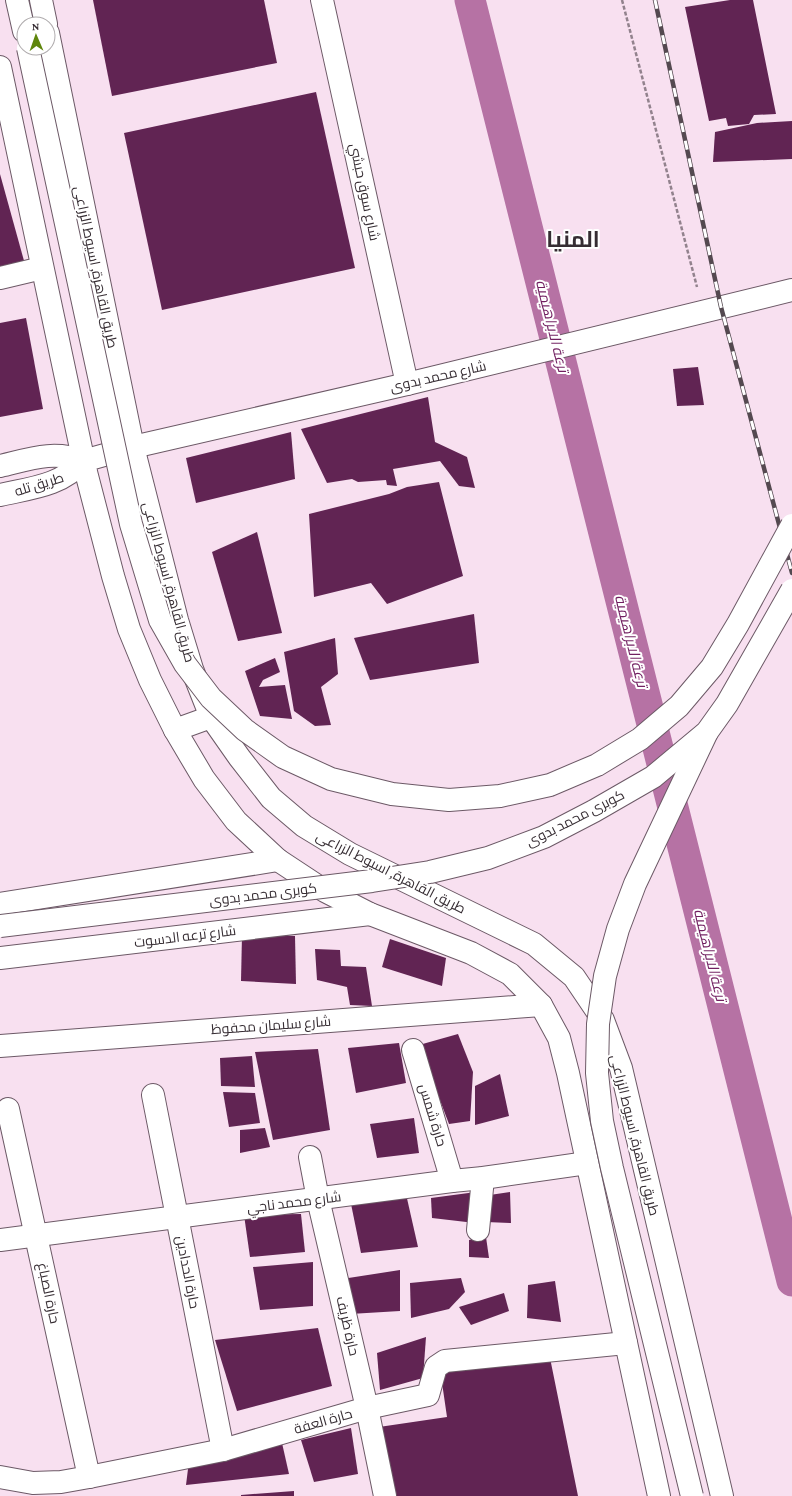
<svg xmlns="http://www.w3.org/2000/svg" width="792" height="1496" viewBox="0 0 792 1496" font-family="'Crimson Pro',Cairo,serif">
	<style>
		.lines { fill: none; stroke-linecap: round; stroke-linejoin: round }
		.canal { stroke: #b672a4; stroke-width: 31 }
		.building { fill: #612453 }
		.street-casing { stroke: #6c5966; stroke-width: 24 }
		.secondary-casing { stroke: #6c5966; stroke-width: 24 }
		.highway-casing { stroke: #6c5966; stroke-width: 24 }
		.path { stroke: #92828d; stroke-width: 2.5; stroke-dasharray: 4 2; stroke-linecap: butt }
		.street { stroke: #fff; stroke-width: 22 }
		.secondary { stroke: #fff; stroke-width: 22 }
		.highway { stroke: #fff; stroke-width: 22 }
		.rail-casing { stroke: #544950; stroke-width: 4.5 }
		.rail { stroke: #fff; stroke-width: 3; stroke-dasharray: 9; stroke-linecap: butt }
		.secondary-bridge-casing { stroke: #6c5966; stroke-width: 24; stroke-linecap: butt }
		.highway-bridge-casing { stroke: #6c5966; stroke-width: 24; stroke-linecap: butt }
		.secondary-bridge { stroke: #fff; stroke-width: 22 }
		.highway-bridge { stroke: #fff; stroke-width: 22 }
		.labels { text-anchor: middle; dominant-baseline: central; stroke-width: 4; stroke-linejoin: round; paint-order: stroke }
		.street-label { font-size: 14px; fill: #362d33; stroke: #fff }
		.water-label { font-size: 15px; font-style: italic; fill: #711f60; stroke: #fff }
		.town-label { font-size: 22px; font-weight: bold; fill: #362d33; stroke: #fff }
	</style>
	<rect width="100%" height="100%" fill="#f8e0f0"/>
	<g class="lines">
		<path class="canal" d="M470 0 792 1281"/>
	</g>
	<g class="building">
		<path d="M93 0H264L277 63 112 96Z"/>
		<path d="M730 0H753L776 114 754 115 749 124 728 126 726 118 709 121 685 7Z"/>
		<path d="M316 92 355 268 162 310 124 133Z"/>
		<path d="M792 121V159L713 162 715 132 757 123Z"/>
		<path d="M0 174 26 268 0 274Z"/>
		<path d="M26 318 43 409 0 417V323Z"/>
		<path d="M698 367 704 405 677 406 673 369Z"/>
		<path d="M428 397 435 442 467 457 475 488 459 486 440 461 393 469 397 486 387 485 386 480 358 482 352 479 327 483 301 429Z"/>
		<path d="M291 432 295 479 196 503 186 458Z"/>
		<path d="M439 482 463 576 387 604 371 583 314 597 309 514 389 494 407 487Z"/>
		<path d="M257 532 282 633 238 641 212 552Z"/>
		<path d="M474 614 479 663 370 680 354 638Z"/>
		<path d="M335 638 338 674 321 687 331 725 315 726 294 711 284 652Z"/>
		<path d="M275 658 280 672 263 680 259 687 285 685 292 719 260 716 245 671Z"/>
		<path d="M242 935 295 936 296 984 241 981Z"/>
		<path d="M390 939 446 958 442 986 382 967Z"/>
		<path d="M315 949 340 950 341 966 366 967 372 1006 350 1005 347 987 317 980Z"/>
		<path d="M458 1034 473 1072 470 1121 449 1124 419 1045Z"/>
		<path d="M399 1043 406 1083 356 1093 348 1048Z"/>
		<path d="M318 1049 330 1130 273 1140 255 1052Z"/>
		<path d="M252 1056 255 1087 221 1086 220 1058Z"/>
		<path d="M500 1074 509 1116 475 1125V1086Z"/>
		<path d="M223 1092 255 1093 260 1123 229 1127Z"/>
		<path d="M414 1118 419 1153 377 1158 370 1124Z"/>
		<path d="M265 1128 270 1147 240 1153V1130Z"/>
		<path d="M476 1192 475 1223 432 1218 431 1198Z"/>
		<path d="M510 1192 511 1223 486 1222 483 1196Z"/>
		<path d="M406 1194 418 1247 361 1253 350 1199Z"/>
		<path d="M301 1214 305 1252 250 1257 244 1215Z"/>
		<path d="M486 1237 489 1258 469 1257V1240Z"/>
		<path d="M313 1262V1306L260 1310 253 1267Z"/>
		<path d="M400 1270V1311L350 1314 342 1279Z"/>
		<path d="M461 1278 465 1292 449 1309 411 1318 410 1283Z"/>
		<path d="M555 1281 561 1322 527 1318 528 1285Z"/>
		<path d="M504 1293 509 1311 471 1325 459 1307Z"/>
		<path d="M318 1328 332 1386 237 1411 215 1340Z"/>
		<path d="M426 1337 423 1378 380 1390 377 1353Z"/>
		<path d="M549 1353 578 1496H396L379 1427 447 1417 440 1369Z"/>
		<path d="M351 1428 358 1474 314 1482 301 1440Z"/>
		<path d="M282 1443 289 1474 186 1485 189 1461Z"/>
		<path d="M294 1491V1496H241V1495Z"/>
	</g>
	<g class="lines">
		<g class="street-casing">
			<g id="street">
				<path d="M322 0 407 384"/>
				<path d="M0 278 42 268"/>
				<path d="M0 904 278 860"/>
				<path d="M0 958 370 914"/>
				<path d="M0 1046 541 1005"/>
				<path d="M413 1050 452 1181"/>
				<path d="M153 1095 223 1450"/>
				<path d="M8 1109 89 1477"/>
				<path d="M310 1157 318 1199 367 1408 385 1496"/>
				<path d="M478 1230 483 1178"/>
				<path d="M0 1240 452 1181 483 1178 587 1163"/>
				<path d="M0 1477 33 1483 61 1482 89 1477 223 1450 367 1408 428 1395 436 1367 445 1361 626 1343"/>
			</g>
		</g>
		<g class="secondary-casing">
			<g id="secondary">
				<path d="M17 0 24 31"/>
				<path d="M83 461 133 447 407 384 792 290"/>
				<path d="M0 466C30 459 53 450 83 461"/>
				<path d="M0 495C31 488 61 486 83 461"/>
			</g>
		</g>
		<g class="highway-casing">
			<g id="highway">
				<path d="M41 0 46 24"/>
				<path d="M48 33 133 447 177 620 192 669 211 717 239 757 271 798 304 826 350 854 534 944 574 977 603 1020 621 1068 722 1496"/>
				<path d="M0 67 86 472 113 576 129 629 150 680 175 730 204 779 236 821 278 860 325 891 370 914 471 953 510 974 541 1005 559 1038 568 1073 659 1496"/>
				<path d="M175 730 211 717"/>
			</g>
		</g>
		<path class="path" d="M622 0 697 287"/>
		<use href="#street" class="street"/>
		<use href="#secondary" class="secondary"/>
		<use href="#highway" class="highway"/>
		<g class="rail-casing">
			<path id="rail" d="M655 0 721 307 792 573"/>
		</g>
		<use href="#rail" class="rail"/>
		<g class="secondary-bridge-casing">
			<g id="secondary-bridge">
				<path d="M28 48 131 524 160 620 185 664 211 698 245 730 283 757 331 779 392 794 449 800 500 796 550 785 597 765 640 739 679 706 712 667 738 624 792 525"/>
				<path d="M0 926 372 881 430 872 488 858 544 837 594 811 653 777 707 732 727 704 792 590"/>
			</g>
		</g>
		<g class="highway-bridge-casing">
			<path id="highway-bridge" d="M692 1496 612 1168 602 1121 597 1073 598 1024 605 976 618 929 635 884 707 732"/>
		</g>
		<use href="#secondary-bridge" class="secondary-bridge"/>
		<use href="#highway-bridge" class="highway-bridge"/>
	</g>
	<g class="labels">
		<g class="street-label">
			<text transform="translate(365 192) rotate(78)">شارع سوق حبشي</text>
			<text transform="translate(96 267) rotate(78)">طريق القاهرة, اسيوط الزراعى</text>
			<text transform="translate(438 376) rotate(-13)">شارع محمد بدوى</text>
			<text transform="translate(39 484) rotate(-17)">طريق تله</text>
			<text transform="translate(169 582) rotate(75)">طريق القاهرة, اسيوط الزراعى</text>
			<text transform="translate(575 818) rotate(-27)">كوبرى محمد بدوى</text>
			<text transform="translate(391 872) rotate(27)">طريق القاهرة, اسيوط الزراعى</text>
			<text transform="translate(263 894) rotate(-7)">كوبرى محمد بدوى</text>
			<text transform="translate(185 936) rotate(-7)">شارع ترعه الدسوت</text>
			<text transform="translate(271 1025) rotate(-4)">شارع سليمان محفوظ</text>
			<text transform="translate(433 1115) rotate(73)">حارة شمس</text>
			<text transform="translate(635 1135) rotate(76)">طريق القاهرة, اسيوط الزراعى</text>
			<text transform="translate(294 1202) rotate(-7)">شارع محمد ناجي</text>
			<text transform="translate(188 1272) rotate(79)">حارة الحدادين</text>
			<text transform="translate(49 1293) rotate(78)">حارة الصباغ</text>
			<text transform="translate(348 1326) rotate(77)">حارة ظريف</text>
			<text transform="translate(323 1421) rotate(-16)">حارة العفة</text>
		</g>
		<g class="water-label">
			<text transform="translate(552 326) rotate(76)">ترعة الابراهيمية</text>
			<text transform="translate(631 641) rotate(76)">ترعة الابراهيمية</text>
			<text transform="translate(710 955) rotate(76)">ترعة الابراهيمية</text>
		</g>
		<g class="town-label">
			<text x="573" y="239">المنيا</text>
		</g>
	</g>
	<g transform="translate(36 36) rotate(358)"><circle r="19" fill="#ffffff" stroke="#afabad"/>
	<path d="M0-3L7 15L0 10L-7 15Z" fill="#5f860c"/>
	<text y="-6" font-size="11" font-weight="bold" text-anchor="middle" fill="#362d33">N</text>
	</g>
</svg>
